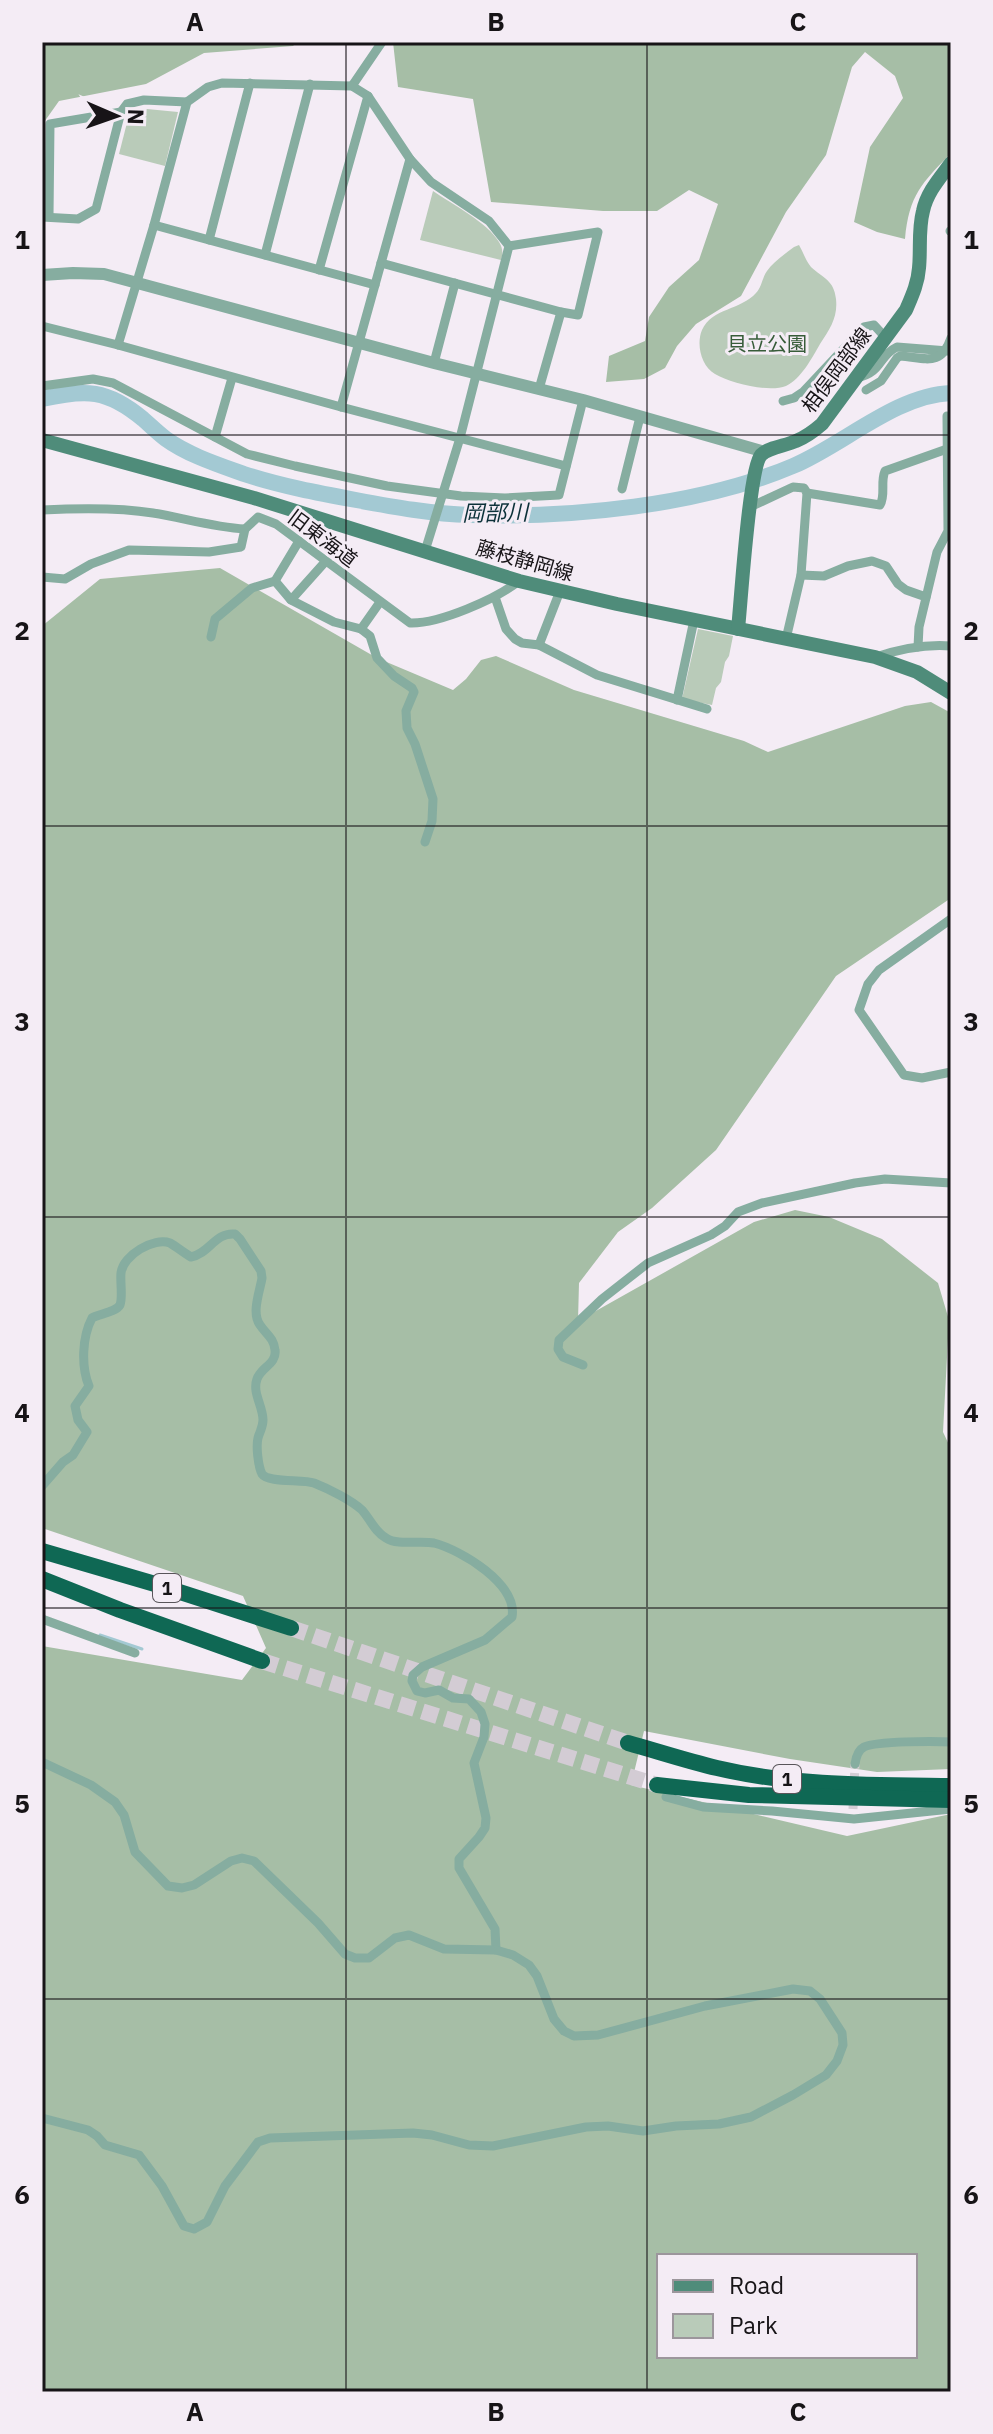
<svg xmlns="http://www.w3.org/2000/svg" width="993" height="2434" viewBox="0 0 993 2434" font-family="'IBM Plex Sans','Noto Sans JP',sans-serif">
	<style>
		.green { fill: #b9cbb9 }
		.forest { fill: #a6bea6; fill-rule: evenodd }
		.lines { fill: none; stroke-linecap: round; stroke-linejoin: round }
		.stream { stroke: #a3c9d3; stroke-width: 3 }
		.river { stroke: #a3c9d3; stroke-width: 16 }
		.minor-tunnel { stroke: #d3ccd4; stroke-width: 9; stroke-dasharray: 9 4.5; stroke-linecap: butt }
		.trunk-tunnel { stroke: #d3ccd4; stroke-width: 16; stroke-dasharray: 16 8; stroke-linecap: butt }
		.minor { stroke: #86ada0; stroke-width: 9 }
		.tertiary { stroke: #86ada0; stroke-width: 12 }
		.secondary { stroke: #4f8c7a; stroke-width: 14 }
		.trunk { stroke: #0f6854; stroke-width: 16 }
		.grid { fill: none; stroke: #171417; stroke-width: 2; stroke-opacity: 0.55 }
		.labels { text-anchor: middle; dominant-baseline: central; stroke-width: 6; stroke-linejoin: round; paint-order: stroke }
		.shield { fill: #f4ecf5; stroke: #59555a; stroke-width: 2 }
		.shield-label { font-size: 18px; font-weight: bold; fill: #171417 }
		.park-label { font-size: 20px; fill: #375c39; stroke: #f4ecf5 }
		.street-label { font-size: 20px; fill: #171417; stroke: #f4ecf5 }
		.water-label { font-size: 22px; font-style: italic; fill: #0c3139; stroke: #f4ecf5 }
		.neatline { fill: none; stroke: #171417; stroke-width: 3 }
		.grid-label { font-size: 26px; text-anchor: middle; font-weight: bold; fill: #171417 }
	</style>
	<rect width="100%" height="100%" fill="#f4ecf5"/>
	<g class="green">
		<path d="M147 109 178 112 165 166 119 154 130 111Z"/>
		<path d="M433 191C452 204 488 223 499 242 503 248 503 254 501 260L420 240Z"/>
		<path d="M799 245C803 252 806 261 811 267 823 278 834 280 836 299 838 317 830 329 820 344 812 358 801 379 786 386 769 393 730 383 715 374 701 366 696 344 702 330 712 308 741 310 756 293 762 287 762 278 767 271 773 262 785 254 794 247Z"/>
		<path d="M698 629 733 636 729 656 725 662 721 682 716 688 712 705 682 699Z"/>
	</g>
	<g class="forest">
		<path d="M42 42H297L293 46 204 53 146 84 59 101 42 125Z"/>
		<path d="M393 42H951V153C922 183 909 195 905 239L877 232 854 222 870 147 903 98 895 76 865 52 852 67 826 155 786 212 741 296 696 324 677 346 665 368 644 379 606 382 609 356 645 341 649 317 669 287 699 260 718 204 689 190 657 211H603L491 202 473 99 398 87Z"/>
		<path d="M220 568 377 658 453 690 466 679 481 660 496 656 574 690 744 741 768 752 905 706 931 702 951 713V898L836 976 716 1150 652 1208 618 1232 579 1283 578 1321 754 1222 795 1210 829 1217 882 1239 938 1283 949 1320 943 1432 951 1449V1769L877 1772 790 1759 644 1731 631 1785 847 1836 951 1814V2392H42V1646L242 1680 266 1648 243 1596 42 1528V626L100 579ZM659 2256H915V2356H659Z"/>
	</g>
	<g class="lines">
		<path class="stream" d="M100 1635 142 1649"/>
		<path class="river" d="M42 399C86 389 107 389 143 419 151 426 158 433 166 439 188 455 219 465 244 474 281 486 318 493 356 500 394 507 432 514 470 515 571 518 699 506 793 466 843 445 896 395 951 393"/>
		<path class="minor-tunnel" d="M853 1809 855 1764"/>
		<g class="trunk-tunnel">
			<path d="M291 1628 628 1743"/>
			<path d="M262 1661 657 1785"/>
		</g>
		<g class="minor">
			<path d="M352 86 382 42"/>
			<path d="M49 216 50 124 121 112"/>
			<path d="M42 217 78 219 96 209 121 112 127 104 144 100 187 102"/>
			<path d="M154 225 375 285"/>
			<path d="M950 231H951"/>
			<path d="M209 240 250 83"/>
			<path d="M265 255 310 84"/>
			<path d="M381 263 561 312 578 315 598 232 509 246"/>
			<path d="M319 270 368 96"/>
			<path d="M42 326 118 345 341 407 566 466"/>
			<path d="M118 345 154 225 187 102 208 87 222 83 352 86 368 96 410 159 431 182 489 221 509 246 460 438 425 551"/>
			<path d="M434 363 455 283"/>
			<path d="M857 378C883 372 878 356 897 347L948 351"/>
			<path d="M42 386 93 379 113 383 247 454 295 466 387 486 461 496 505 498 559 495 583 400"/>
			<path d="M539 389 561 312"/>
			<path d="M866 390 881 381 897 358 900 356C926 358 941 367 951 338"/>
			<path d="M783 401 794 398 803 392 864 327 874 325 885 337"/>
			<path d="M341 407 410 159"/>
			<path d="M215 437 232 378"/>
			<path d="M622 489 640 417"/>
			<path d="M807 493 880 505C886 495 880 482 885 471L947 449"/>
			<path d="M750 507 793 487 804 488 807 493 801 575 786 639"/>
			<path d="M42 510C79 508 117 507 153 513 184 518 213 527 245 529L258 517 276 524 410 623C439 624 496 599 519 581"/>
			<path d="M801 575 824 576 848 566 872 561 886 566 898 584 906 590 926 597"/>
			<path d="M42 577 65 579 91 564 129 550 209 552 241 547 245 529"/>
			<path d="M275 581 299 541"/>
			<path d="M495 597 506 629 515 639 522 643 539 645 597 675 707 709"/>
			<path d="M291 600 325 562"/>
			<path d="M361 629 380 602"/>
			<path d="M211 637 215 619 252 588 275 581 291 600 334 622 361 629 370 636 377 658 394 676 412 688 414 692 406 711 407 728 415 744 433 799 432 821 425 842"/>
			<path d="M539 645 560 591"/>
			<path d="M918 647 919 627 937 552 948 531 947 416"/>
			<path d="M876 657C900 649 926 644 951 646"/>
			<path d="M677 700 694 620"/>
			<path d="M951 919 879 970 868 984 859 1010 904 1075 922 1078 951 1072"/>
			<path d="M583 1365 563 1357 558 1349 559 1340 602 1299 648 1263 711 1235 725 1226 738 1212 762 1203 855 1183 885 1179 951 1183"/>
			<path d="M42 1486 63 1462 73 1455 87 1432 78 1420 75 1406 89 1386C81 1367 82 1337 92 1318 99 1314 116 1312 120 1305 123 1297 120 1282 121 1273 123 1255 154 1237 170 1243 177 1247 184 1253 191 1257 209 1254 215 1232 235 1234L240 1239 261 1271 262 1278C260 1291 251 1313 260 1325 266 1334 274 1338 275 1350 277 1364 261 1367 257 1379 252 1393 263 1406 263 1420 263 1427 260 1431 258 1438 256 1446 258 1466 262 1474 268 1483 302 1479 314 1483 329 1489 351 1500 362 1510 370 1519 375 1532 386 1538 398 1546 419 1540 434 1543 461 1550 518 1584 512 1617L485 1640 422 1667 413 1675 412 1681 417 1691 425 1693 439 1690 453 1698 469 1699 481 1712 485 1724 484 1737 474 1763 486 1818 485 1828 479 1837 459 1859V1868L495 1929 496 1950"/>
			<path d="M42 1619 135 1653"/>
			<path d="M42 1762 91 1785 115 1802 124 1815 135 1852 168 1886 182 1888 194 1885 231 1861 242 1858 254 1861 318 1923 345 1954 355 1958H369L395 1938 409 1935 444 1949 496 1950 513 1955 529 1965 537 1976 554 2019 564 2031 574 2036 598 2035 705 2006 793 1989 810 1991 820 1999 842 2033 843 2045 837 2061 826 2075 793 2095 751 2117 719 2124 676 2126 643 2131 608 2126 586 2127 493 2146 469 2145 432 2135 413 2133 270 2138 258 2142 225 2186 207 2222 194 2229 184 2226 162 2186 139 2155 105 2145 97 2136 88 2130 42 2118"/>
			<path d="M855 1764C856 1757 858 1750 864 1747 877 1741 935 1741 951 1742"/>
			<path d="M666 1797 703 1807 772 1811 854 1819 951 1809"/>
		</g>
		<path class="tertiary" d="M42 275 73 273 104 274 434 363 583 400 765 452"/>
		<g class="secondary">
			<path d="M42 440 254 498 519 581 617 604 875 657 917 672 951 693"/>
			<path d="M738 629C741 602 749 469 761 455 769 447 785 446 796 441 806 437 814 431 822 424L906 310C912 296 918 283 919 268 921 249 918 230 923 211 927 192 940 178 951 163"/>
		</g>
		<g class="trunk">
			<path d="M42 1551 155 1584 291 1628"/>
			<path d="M42 1579 120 1610 262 1661"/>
			<path d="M628 1743C657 1751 687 1761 717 1768 793 1786 873 1785 951 1786"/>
			<path d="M657 1785 749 1795 951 1800"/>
		</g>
	</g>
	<path class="grid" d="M346 42V2392M647 42V2392M42 435H951M42 826H951M42 1217H951M42 1608H951M42 1999H951"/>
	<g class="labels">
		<g class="shield">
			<rect x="153" y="1574" width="28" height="28" rx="6"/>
			<rect x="773" y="1765" width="28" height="28" rx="6"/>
		</g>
		<g class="shield-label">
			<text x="167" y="1588">1</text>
			<text x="787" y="1779">1</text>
		</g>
		<g class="park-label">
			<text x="767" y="343">貝立公園</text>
		</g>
		<g class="street-label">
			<text transform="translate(836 370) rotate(-53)">相俣岡部線</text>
			<text transform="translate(323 538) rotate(37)">旧東海道</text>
			<text transform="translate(525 560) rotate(16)">藤枝静岡線</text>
		</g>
		<g class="water-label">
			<text transform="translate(495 512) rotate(-1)">岡部川</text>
		</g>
	</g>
	<rect width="993" height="2434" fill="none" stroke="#f4ecf5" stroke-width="88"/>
	<rect x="657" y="2254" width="260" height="104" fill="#f4ecf5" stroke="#9c969c" stroke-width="2"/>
	<rect x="673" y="2280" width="40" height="12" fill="#4f8c7a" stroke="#9c969c" stroke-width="2"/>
	<text x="729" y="2294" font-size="24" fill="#171417">Road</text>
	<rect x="673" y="2314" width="40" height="24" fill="#b9cbb9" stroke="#9c969c" stroke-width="2"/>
	<text x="729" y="2334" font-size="24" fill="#171417">Park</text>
	<g transform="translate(116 116) rotate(92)" stroke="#f4ecf5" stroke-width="6" paint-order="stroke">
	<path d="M0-6L14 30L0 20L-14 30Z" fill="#171417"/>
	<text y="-12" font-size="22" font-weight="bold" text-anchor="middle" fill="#171417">N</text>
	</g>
	<rect x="44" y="44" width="905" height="2346" class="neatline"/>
	<g class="grid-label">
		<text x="195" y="31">A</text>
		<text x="496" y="31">B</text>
		<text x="798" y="31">C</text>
		<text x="22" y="249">1</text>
		<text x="971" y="249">1</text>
		<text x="22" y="640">2</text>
		<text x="971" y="640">2</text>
		<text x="22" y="1031">3</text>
		<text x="971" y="1031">3</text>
		<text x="22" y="1422">4</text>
		<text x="971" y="1422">4</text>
		<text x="22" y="1813">5</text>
		<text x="971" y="1813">5</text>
		<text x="22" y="2204">6</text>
		<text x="971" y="2204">6</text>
		<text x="195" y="2421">A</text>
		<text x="496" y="2421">B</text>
		<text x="798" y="2421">C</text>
	</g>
</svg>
